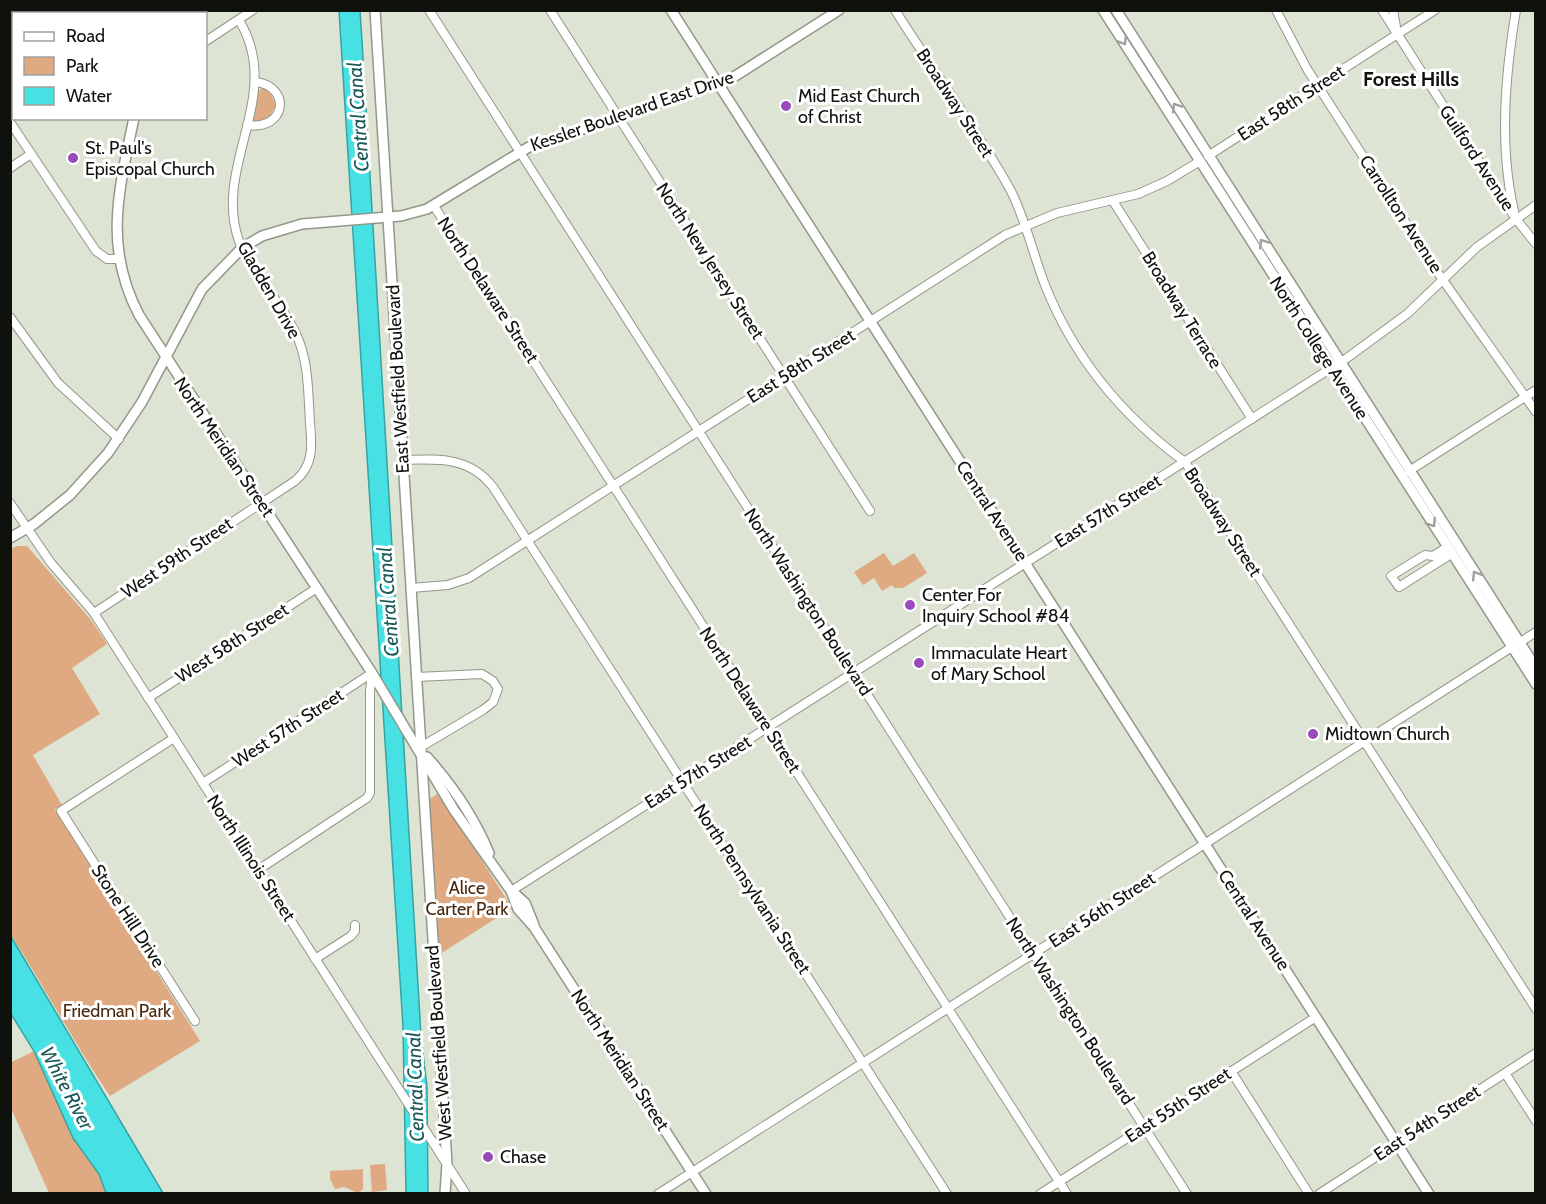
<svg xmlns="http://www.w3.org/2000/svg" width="1546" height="1204" viewBox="0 0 1546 1204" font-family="Cabin,sans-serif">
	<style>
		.green { fill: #dfaa82 }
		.water { fill: #48e1e3; stroke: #37a3a2; stroke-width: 1.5 }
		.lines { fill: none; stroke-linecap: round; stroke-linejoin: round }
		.minor-casing { stroke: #919889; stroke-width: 10 }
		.major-casing { stroke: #919889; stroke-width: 12 }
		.minor { stroke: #fff; stroke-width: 8 }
		.major { stroke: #fff; stroke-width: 9 }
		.oneway { stroke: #9fa09e }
		.poi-dot { fill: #9a4bbb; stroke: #fff; stroke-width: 2 }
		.labels { text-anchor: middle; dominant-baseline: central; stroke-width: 6; stroke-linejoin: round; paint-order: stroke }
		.poi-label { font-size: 18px; fill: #0f110c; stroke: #fff; text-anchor: start }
		.street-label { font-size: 18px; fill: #0f110c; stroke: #fff }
		.park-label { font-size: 18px; fill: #48280c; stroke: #fff }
		.neighbourhood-label { font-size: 20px; font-weight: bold; fill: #0f110c; stroke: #fff }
		.water-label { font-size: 20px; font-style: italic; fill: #1a5859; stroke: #fff }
	</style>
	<rect width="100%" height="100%" fill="#dde4d4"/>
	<g class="green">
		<path d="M262 88 270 92 276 105 269 118 255 122 252 119 257 92Z"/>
		<path d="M17 546H27L91 620 107 644 72 668 100 714 33 755 62 805 55 809 200 1041 110 1096C74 1043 45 988 11 935L10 549Z"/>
		<path d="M884 553 893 566 914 553 927 573 903 588H894L892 585 882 591 874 578 863 585 854 572Z"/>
		<path d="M439 793 512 908 437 956 428 800Z"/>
		<path d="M34 1051 73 1138 99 1174 106 1193H49L11 1108 10 1063Z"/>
		<path d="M385 1164 387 1190 372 1192 370 1165Z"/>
		<path d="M363 1169V1189L358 1193 344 1187 335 1189 330 1179V1171Z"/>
	</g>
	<g class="water">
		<path d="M339 11H360L362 41 421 1036 427 1087 428 1193H406L403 1027Z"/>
		<path d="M10 935 163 1193H106L99 1174 73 1138 34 1051 11 1014Z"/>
	</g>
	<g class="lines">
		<g class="minor-casing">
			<g id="minor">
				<path d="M429 10 1187 1194"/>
				<path d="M550 10 870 511"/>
				<path d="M895 10C932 69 978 131 1011 191 1026 221 1033 254 1045 285 1074 358 1122 416 1185 462L1536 1009"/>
				<path d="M1276 10 1307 69 1438 273 1536 412"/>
				<path d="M1382 10 1516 219 1536 244"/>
				<path d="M1393 10 1396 27"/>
				<path d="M206 41 253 10"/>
				<path d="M10 122 96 251 107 259H119"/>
				<path d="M247 125C286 131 292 87 256 82"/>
				<path d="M1208 156 1435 10"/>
				<path d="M10 168 31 154"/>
				<path d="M1113 201 1252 419"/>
				<path d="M434 206 1067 1194"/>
				<path d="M1514 211C1499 146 1505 76 1516 10"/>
				<path d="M10 317 58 383 119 439"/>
				<path d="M402 460C438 459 469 456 493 487L947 1194"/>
				<path d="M1409 471 1536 390"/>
				<path d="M10 503 51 563 94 613 466 1194"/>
				<path d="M1447 547 1433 556 1425 555 1391 576 1399 587 1451 554"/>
				<path d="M411 588 448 585 469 578 1005 235 1057 213 1138 194 1167 181 1200 161"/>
				<path d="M94 613 295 481C314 465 312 446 310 423 308 393 309 361 296 334 281 301 252 274 239 241 212 165 285 96 239 20"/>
				<path d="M1519 643 1536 632"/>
				<path d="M416 677 482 674 493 681 498 689 493 702 483 710 419 748"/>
				<path d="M148 698 317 588"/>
				<path d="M174 738 61 811 195 1021"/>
				<path d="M203 783 372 673"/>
				<path d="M258 870 367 798 370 793V692L372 673"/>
				<path d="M511 891 1347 358 1407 314 1477 247 1536 205"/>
				<path d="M315 959 351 936 355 931V925"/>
				<path d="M1231 1071 1309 1194"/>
				<path d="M1505 1073 1536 1121"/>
				<path d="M658 1194 1512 647"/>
				<path d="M1040 1194 1316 1017"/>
				<path d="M1319 1194 1536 1053"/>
			</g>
		</g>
		<g class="major-casing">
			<g id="major">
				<path d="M134 10 135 14"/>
				<path d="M375 10 447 1164 445 1194"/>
				<path d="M671 10 1429 1194"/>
				<path d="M1103 10 1536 684"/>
				<path d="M1116 10 1536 668"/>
				<path d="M134 118C119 190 103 246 139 315L372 673 454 810 511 891 518 909 534 927 706 1194"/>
				<path d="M10 538 34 524 70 495 108 453 142 402 202 289 242 248 262 236 302 224 401 216 427 209 529 147 729 80 839 10"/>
				<path d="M427 757C451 784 475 819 489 853"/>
				<path d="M513 892 525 903 534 925"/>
			</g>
		</g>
		<use href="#minor" class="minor"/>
		<use href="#major" class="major"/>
	</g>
	<defs><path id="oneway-chevron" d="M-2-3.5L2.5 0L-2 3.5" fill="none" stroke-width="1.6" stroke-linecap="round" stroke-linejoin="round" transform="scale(1.5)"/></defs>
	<g class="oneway">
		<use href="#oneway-chevron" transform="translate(1123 41) rotate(58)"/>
		<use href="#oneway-chevron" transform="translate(1176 107) rotate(-123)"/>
		<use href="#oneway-chevron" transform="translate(1263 243) rotate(-123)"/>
		<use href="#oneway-chevron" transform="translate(1432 523) rotate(57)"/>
		<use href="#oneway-chevron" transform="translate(1476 575) rotate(-122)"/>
	</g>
	<g class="poi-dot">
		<circle cx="786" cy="106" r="6"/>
		<circle cx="73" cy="158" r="6"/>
		<circle cx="910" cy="605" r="6"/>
		<circle cx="919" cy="663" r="6"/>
		<circle cx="1313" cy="734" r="6"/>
		<circle cx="488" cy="1157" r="6"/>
	</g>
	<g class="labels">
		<g class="poi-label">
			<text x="798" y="96">Mid East Church<tspan x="798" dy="21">of Christ</tspan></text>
			<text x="85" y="148">St. Paul's<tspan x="85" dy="21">Episcopal Church</tspan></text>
			<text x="922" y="595">Center For<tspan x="922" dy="21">Inquiry School #84</tspan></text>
			<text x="931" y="653">Immaculate Heart<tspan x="931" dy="21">of Mary School</tspan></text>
			<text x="1325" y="734">Midtown Church</text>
			<text x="500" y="1157">Chase</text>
		</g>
		<g class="street-label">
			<text transform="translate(955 103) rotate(57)">Broadway Street</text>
			<text transform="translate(1291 103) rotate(-33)">East 58th Street</text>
			<text transform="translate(632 111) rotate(-19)">Kessler Boulevard East Drive</text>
			<text transform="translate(1477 158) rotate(57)">Guilford Avenue</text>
			<text transform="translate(1401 214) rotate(57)">Carrollton Avenue</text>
			<text transform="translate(710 261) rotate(57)">North New Jersey Street</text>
			<text transform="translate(269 290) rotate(60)">Gladden Drive</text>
			<text transform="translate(488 290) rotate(57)">North Delaware Street</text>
			<text transform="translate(1182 310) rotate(58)">Broadway Terrace</text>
			<text transform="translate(1319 348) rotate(57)">North College Avenue</text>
			<text transform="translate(801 366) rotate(-32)">East 58th Street</text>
			<text transform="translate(398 379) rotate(-93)">East Westfield Boulevard</text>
			<text transform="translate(224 447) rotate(56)">North Meridian Street</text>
			<text transform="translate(992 511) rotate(57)">Central Avenue</text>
			<text transform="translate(1108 511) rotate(-32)">East 57th Street</text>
			<text transform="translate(1223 522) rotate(57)">Broadway Street</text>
			<text transform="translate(177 558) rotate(-34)">West 59th Street</text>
			<text transform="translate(808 602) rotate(57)">North Washington Boulevard</text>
			<text transform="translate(232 643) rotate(-33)">West 58th Street</text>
			<text transform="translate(750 700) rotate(57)">North Delaware Street</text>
			<text transform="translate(288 728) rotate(-33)">West 57th Street</text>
			<text transform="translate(698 772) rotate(-32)">East 57th Street</text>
			<text transform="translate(251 858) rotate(57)">North Illinois Street</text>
			<text transform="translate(752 889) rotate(57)">North Pennsylvania Street</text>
			<text transform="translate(1102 910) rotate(-33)">East 56th Street</text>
			<text transform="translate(128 916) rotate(57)">Stone Hill Drive</text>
			<text transform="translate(1254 920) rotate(57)">Central Avenue</text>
			<text transform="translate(1070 1011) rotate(57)">North Washington Boulevard</text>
			<text transform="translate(439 1043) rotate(-94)">West Westfield Boulevard</text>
			<text transform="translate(620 1060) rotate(57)">North Meridian Street</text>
			<text transform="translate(1178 1105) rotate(-33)">East 55th Street</text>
			<text transform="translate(1427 1123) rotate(-33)">East 54th Street</text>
		</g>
		<g class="park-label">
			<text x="467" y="888">Alice<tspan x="467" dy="21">Carter Park</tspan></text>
			<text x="117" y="1011">Friedman Park</text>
		</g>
		<g class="neighbourhood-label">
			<text x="1411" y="79">Forest Hills</text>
		</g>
		<g class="water-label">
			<text transform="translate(358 117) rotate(-94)">Central Canal</text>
			<text transform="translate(388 602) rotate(-94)">Central Canal</text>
			<text transform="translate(415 1087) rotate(-92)">Central Canal</text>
			<text transform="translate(67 1088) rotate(62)">White River</text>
		</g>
	</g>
	<rect width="1546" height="1204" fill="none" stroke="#0f110c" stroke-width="24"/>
	<rect x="12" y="12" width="195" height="108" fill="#ffffff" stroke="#9fa09e" stroke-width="1.5"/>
	<rect x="24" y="32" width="30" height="9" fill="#ffffff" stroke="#9fa09e" stroke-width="1.5"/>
	<text x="66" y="42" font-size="18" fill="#0f110c">Road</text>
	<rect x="24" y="57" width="30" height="18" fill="#dfaa82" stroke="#9fa09e" stroke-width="1.5"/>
	<text x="66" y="72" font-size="18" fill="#0f110c">Park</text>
	<rect x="24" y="87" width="30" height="18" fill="#48e1e3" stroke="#9fa09e" stroke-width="1.5"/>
	<text x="66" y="102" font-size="18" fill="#0f110c">Water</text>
</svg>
